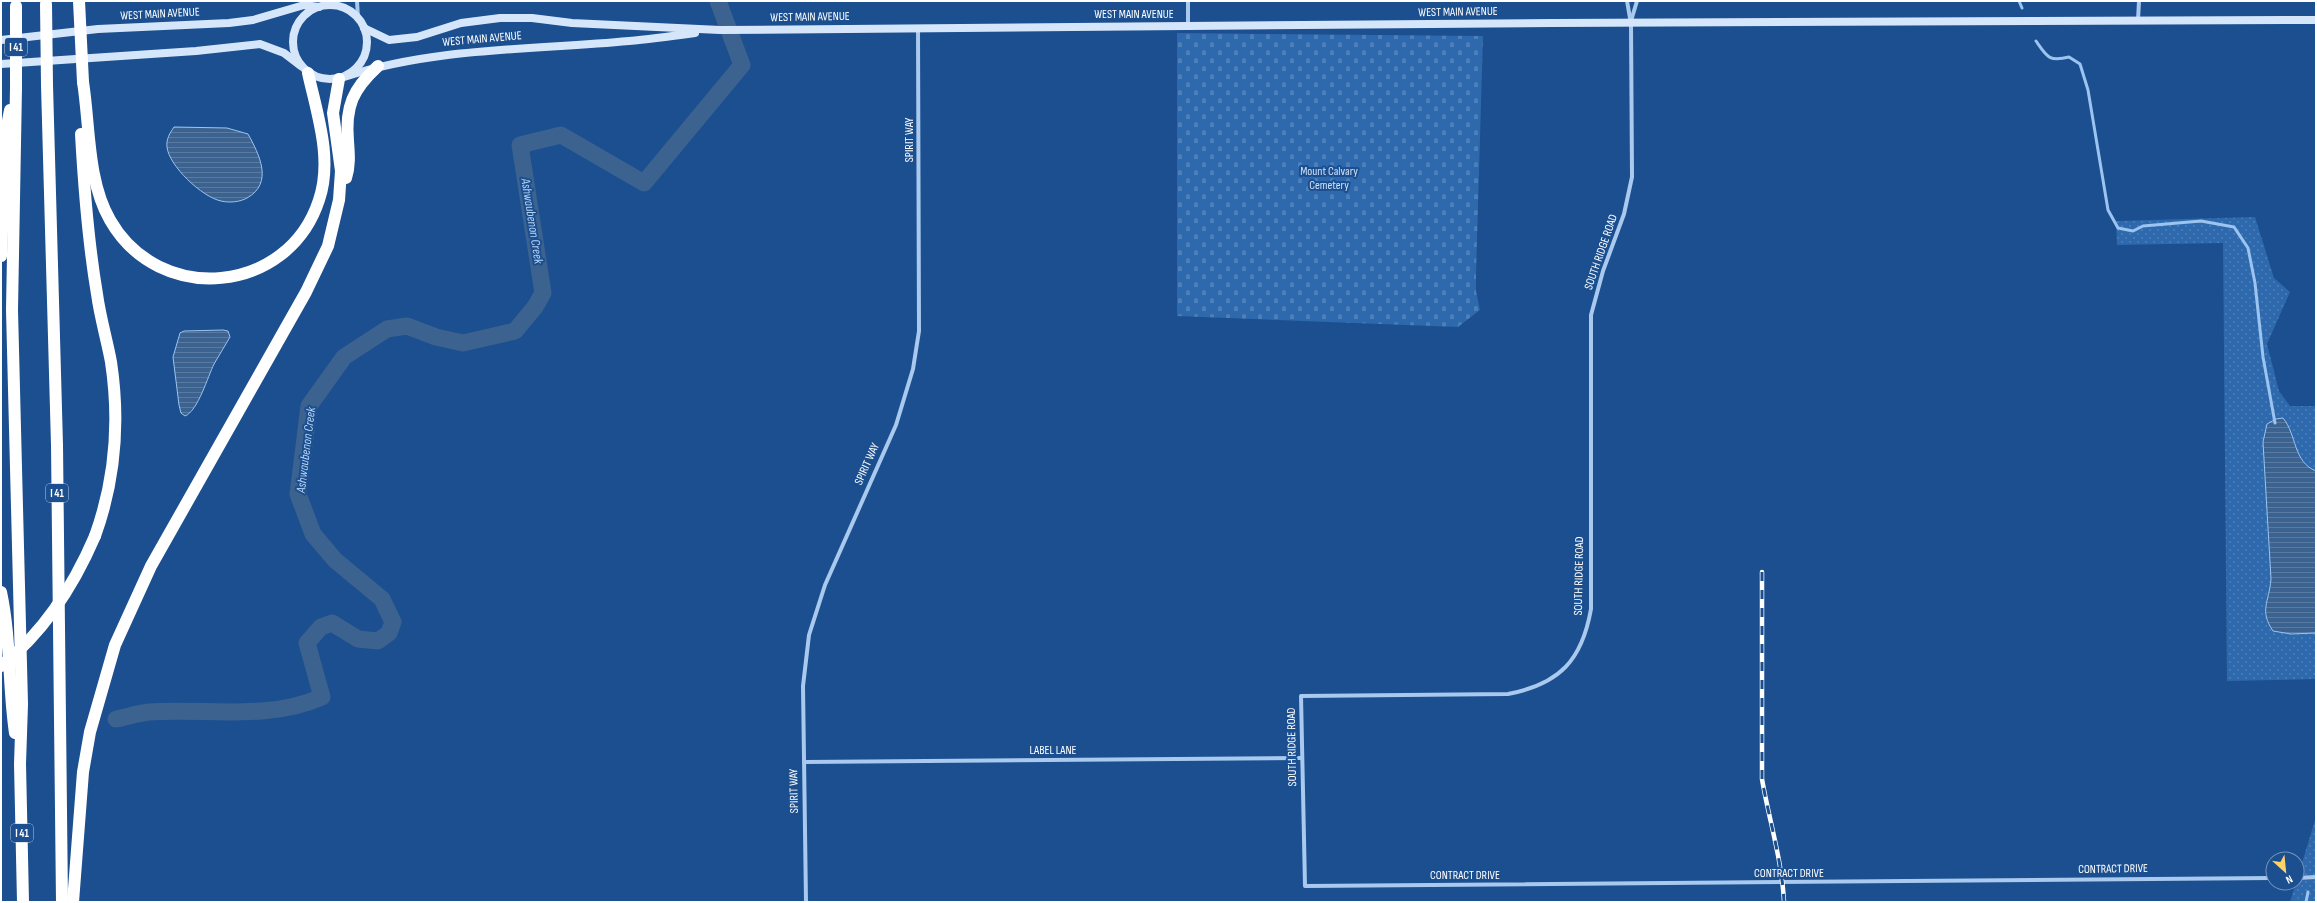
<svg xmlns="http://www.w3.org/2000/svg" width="2317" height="903" viewBox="0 0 2317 903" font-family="'Sofia Sans Condensed',sans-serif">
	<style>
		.cemetery { fill: url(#cemetery-stones) }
		.park { fill: url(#park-dots) }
		.water { fill: url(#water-rules); stroke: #9cc4f0 }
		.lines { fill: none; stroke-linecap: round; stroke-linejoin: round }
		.stream { stroke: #9cc4f0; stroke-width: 3 }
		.river { stroke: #3c6290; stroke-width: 17 }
		.street { stroke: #a9c9ee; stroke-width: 4 }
		.secondary { stroke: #d6e6fa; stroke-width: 8 }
		.highway { stroke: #fff; stroke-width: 12 }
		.rail-casing { stroke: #fff; stroke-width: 4.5 }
		.rail { stroke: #1b4f8f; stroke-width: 3; stroke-dasharray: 9; stroke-linecap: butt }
		.highway-bridge { stroke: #fff; stroke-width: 12 }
		.labels { text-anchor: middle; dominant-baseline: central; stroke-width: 4; stroke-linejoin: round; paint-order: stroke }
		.shield { fill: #1b4f8f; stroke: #bbcadd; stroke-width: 1 }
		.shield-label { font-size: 11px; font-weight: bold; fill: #fff }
		.street-label { font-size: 12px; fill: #fff; stroke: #1b4f8f }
		.park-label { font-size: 12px; fill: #cfe3fa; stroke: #1b4f8f }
		.water-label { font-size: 13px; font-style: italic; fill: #b5d3f5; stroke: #1b4f8f }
	</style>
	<defs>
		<pattern id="cemetery-stones" width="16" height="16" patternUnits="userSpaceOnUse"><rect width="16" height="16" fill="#2e69ad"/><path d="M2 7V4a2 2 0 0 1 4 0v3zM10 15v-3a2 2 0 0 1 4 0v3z" fill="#4d80b9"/></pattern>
		<pattern id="park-dots" width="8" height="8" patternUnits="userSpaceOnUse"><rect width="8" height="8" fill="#2e69ad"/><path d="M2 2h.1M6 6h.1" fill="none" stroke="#4d80b9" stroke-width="1.8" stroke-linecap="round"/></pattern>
		<pattern id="water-rules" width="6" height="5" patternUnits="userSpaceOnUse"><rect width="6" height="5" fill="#3c6290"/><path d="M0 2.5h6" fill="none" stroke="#597aa1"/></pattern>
	</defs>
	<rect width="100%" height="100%" fill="#1b4f8f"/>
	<path class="cemetery" d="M1177 33 1483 36 1476 274V291L1480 310 1458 327 1177 316Z"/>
	<g class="park">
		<path d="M2255 217 2274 278 2290 292 2267 344 2279 391 2290 406H2316V679L2227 681 2223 243 2117 245 2116 221Z"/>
		<path d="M2316 817V902H2290Z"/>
	</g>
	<g class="water">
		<path d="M174 127 227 128 248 134C259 154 274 183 247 198 240 202 229 203 221 201 202 197 169 166 167 147 166 139 170 133 174 127Z"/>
		<path d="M223 330 228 331 230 337C225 346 219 355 214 364 208 376 198 411 185 416L181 413 179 405 173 357 180 333 184 331Z"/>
		<path d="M2283 418C2297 435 2293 462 2316 471V633L2291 634 2273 631C2259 610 2269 603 2271 579L2263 442 2267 424 2276 419Z"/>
	</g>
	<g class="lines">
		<g class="stream">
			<path d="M2019 1 2022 8"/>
			<path d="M2036 41C2047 57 2049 62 2069 57L2080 64 2088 90 2108 210 2118 228 2133 231 2143 226 2201 221 2234 227 2248 248 2255 283 2263 357 2275 423"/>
			<path d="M2306 902 2308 892"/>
		</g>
		<path class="river" d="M116 719C127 717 138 713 149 712 206 708 268 721 322 697L307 643 321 627 332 623 358 639 378 641 389 633 393 622 382 599 335 560 313 534 298 494 309 406 344 357 387 329 407 326 436 337 463 343 515 331 535 307 543 293 520 145 561 135 644 183 742 65 718 1"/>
		<g class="street">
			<path d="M357 1 358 18"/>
			<path d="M1188 1V26"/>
			<path d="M1627 1 1631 24 1632 177 1624 214 1603 271 1591 315V609C1582 660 1560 684 1508 694L1301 696 1305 886 2273 878"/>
			<path d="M321 6 325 1"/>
			<path d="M2138 20 2139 1"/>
			<path d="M1631 21 1637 1"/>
			<path d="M804 762 1302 758"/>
			<path d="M2297 878 2316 877"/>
			<path d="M806 902 803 686 809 635 825 585 896 425 913 369 919 331 918 28"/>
		</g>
		<g class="secondary">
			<circle cx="330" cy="42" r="37"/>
			<path d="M364 28 389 40 417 37 461 23 500 18H532L572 23 720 30 1552 23 2316 20"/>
			<path d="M1 40 98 29 229 23 253 20 304 5 319 7"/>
			<path d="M1 64 196 51 260 44 284 53 301 66"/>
			<path d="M344 77C437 47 533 50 629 41 651 39 673 36 695 33"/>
		</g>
		<g class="highway">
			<path d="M83 82C90 126 87 180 110 220 159 306 288 295 319 200 333 159 317 114 308 73"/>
			<path d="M47 85 57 445 62 902"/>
			<path d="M16 88 12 310 22 704 20 764 23 902"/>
			<path d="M81 134C84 188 88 241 97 294 100 317 107 340 111 362 120 422 116 478 95 536"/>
			<path d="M346 178C350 166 349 154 348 141 345 106 353 89 378 66"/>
			<path d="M1 256 6 131 10 110"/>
			<path d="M1 592C11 639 8 686 15 733"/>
			<path d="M73 902 83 772 90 732 115 645 151 566 306 292 328 246 339 200 341 171 333 113 339 79"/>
		</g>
		<g class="rail-casing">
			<path id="rail" d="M1762 572V779C1769 820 1782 860 1784 902"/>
		</g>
		<use href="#rail" class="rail"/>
		<g class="highway-bridge">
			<path d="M79 1 83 82"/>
			<path d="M46 4 47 85"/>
			<path d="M16 88V6"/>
			<path d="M1 666C44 632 74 585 95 536"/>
		</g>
	</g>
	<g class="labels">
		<g class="shield">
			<rect x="5" y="38" width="22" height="18" rx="3"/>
			<rect x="46" y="484" width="22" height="18" rx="3"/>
			<rect x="11" y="824" width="22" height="18" rx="3"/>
		</g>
		<g class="shield-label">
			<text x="16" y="47">I 41</text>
			<text x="57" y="493">I 41</text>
			<text x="22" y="833">I 41</text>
		</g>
		<g class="street-label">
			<text transform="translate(1458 12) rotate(-1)">WEST MAIN AVENUE</text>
			<text transform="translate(160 14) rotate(-3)">WEST MAIN AVENUE</text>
			<text x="1134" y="14">WEST MAIN AVENUE</text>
			<text transform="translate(810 17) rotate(-1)">WEST MAIN AVENUE</text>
			<text transform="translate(482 39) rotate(-5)">WEST MAIN AVENUE</text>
			<text transform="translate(909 140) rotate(-90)">SPIRIT WAY</text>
			<text transform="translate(1601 252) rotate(-71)">SOUTH RIDGE ROAD</text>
			<text transform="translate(867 464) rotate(-66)">SPIRIT WAY</text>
			<text transform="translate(1579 576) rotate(-89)">SOUTH RIDGE ROAD</text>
			<text transform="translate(1292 747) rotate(-91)">SOUTH RIDGE ROAD</text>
			<text x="1053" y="750">LABEL LANE</text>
			<text transform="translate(794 791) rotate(-91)">SPIRIT WAY</text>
			<text transform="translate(2113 869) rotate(-1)">CONTRACT DRIVE</text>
			<text x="1789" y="873">CONTRACT DRIVE</text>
			<text x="1465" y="875">CONTRACT DRIVE</text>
		</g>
		<g class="park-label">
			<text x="1329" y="171">Mount Calvary<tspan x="1329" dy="14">Cemetery</tspan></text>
		</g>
		<g class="water-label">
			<text transform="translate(532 221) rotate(81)">Ashwaubenon Creek</text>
			<text transform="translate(306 450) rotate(-83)">Ashwaubenon Creek</text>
		</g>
	</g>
	<rect width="2317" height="903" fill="none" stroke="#ffffff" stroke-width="4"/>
	<g transform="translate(2285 871) rotate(153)"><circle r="19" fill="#1b4f8f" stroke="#7695bc"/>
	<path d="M0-3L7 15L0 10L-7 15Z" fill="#ffd166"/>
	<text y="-6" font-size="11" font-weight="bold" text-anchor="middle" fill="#ffffff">N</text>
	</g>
</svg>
